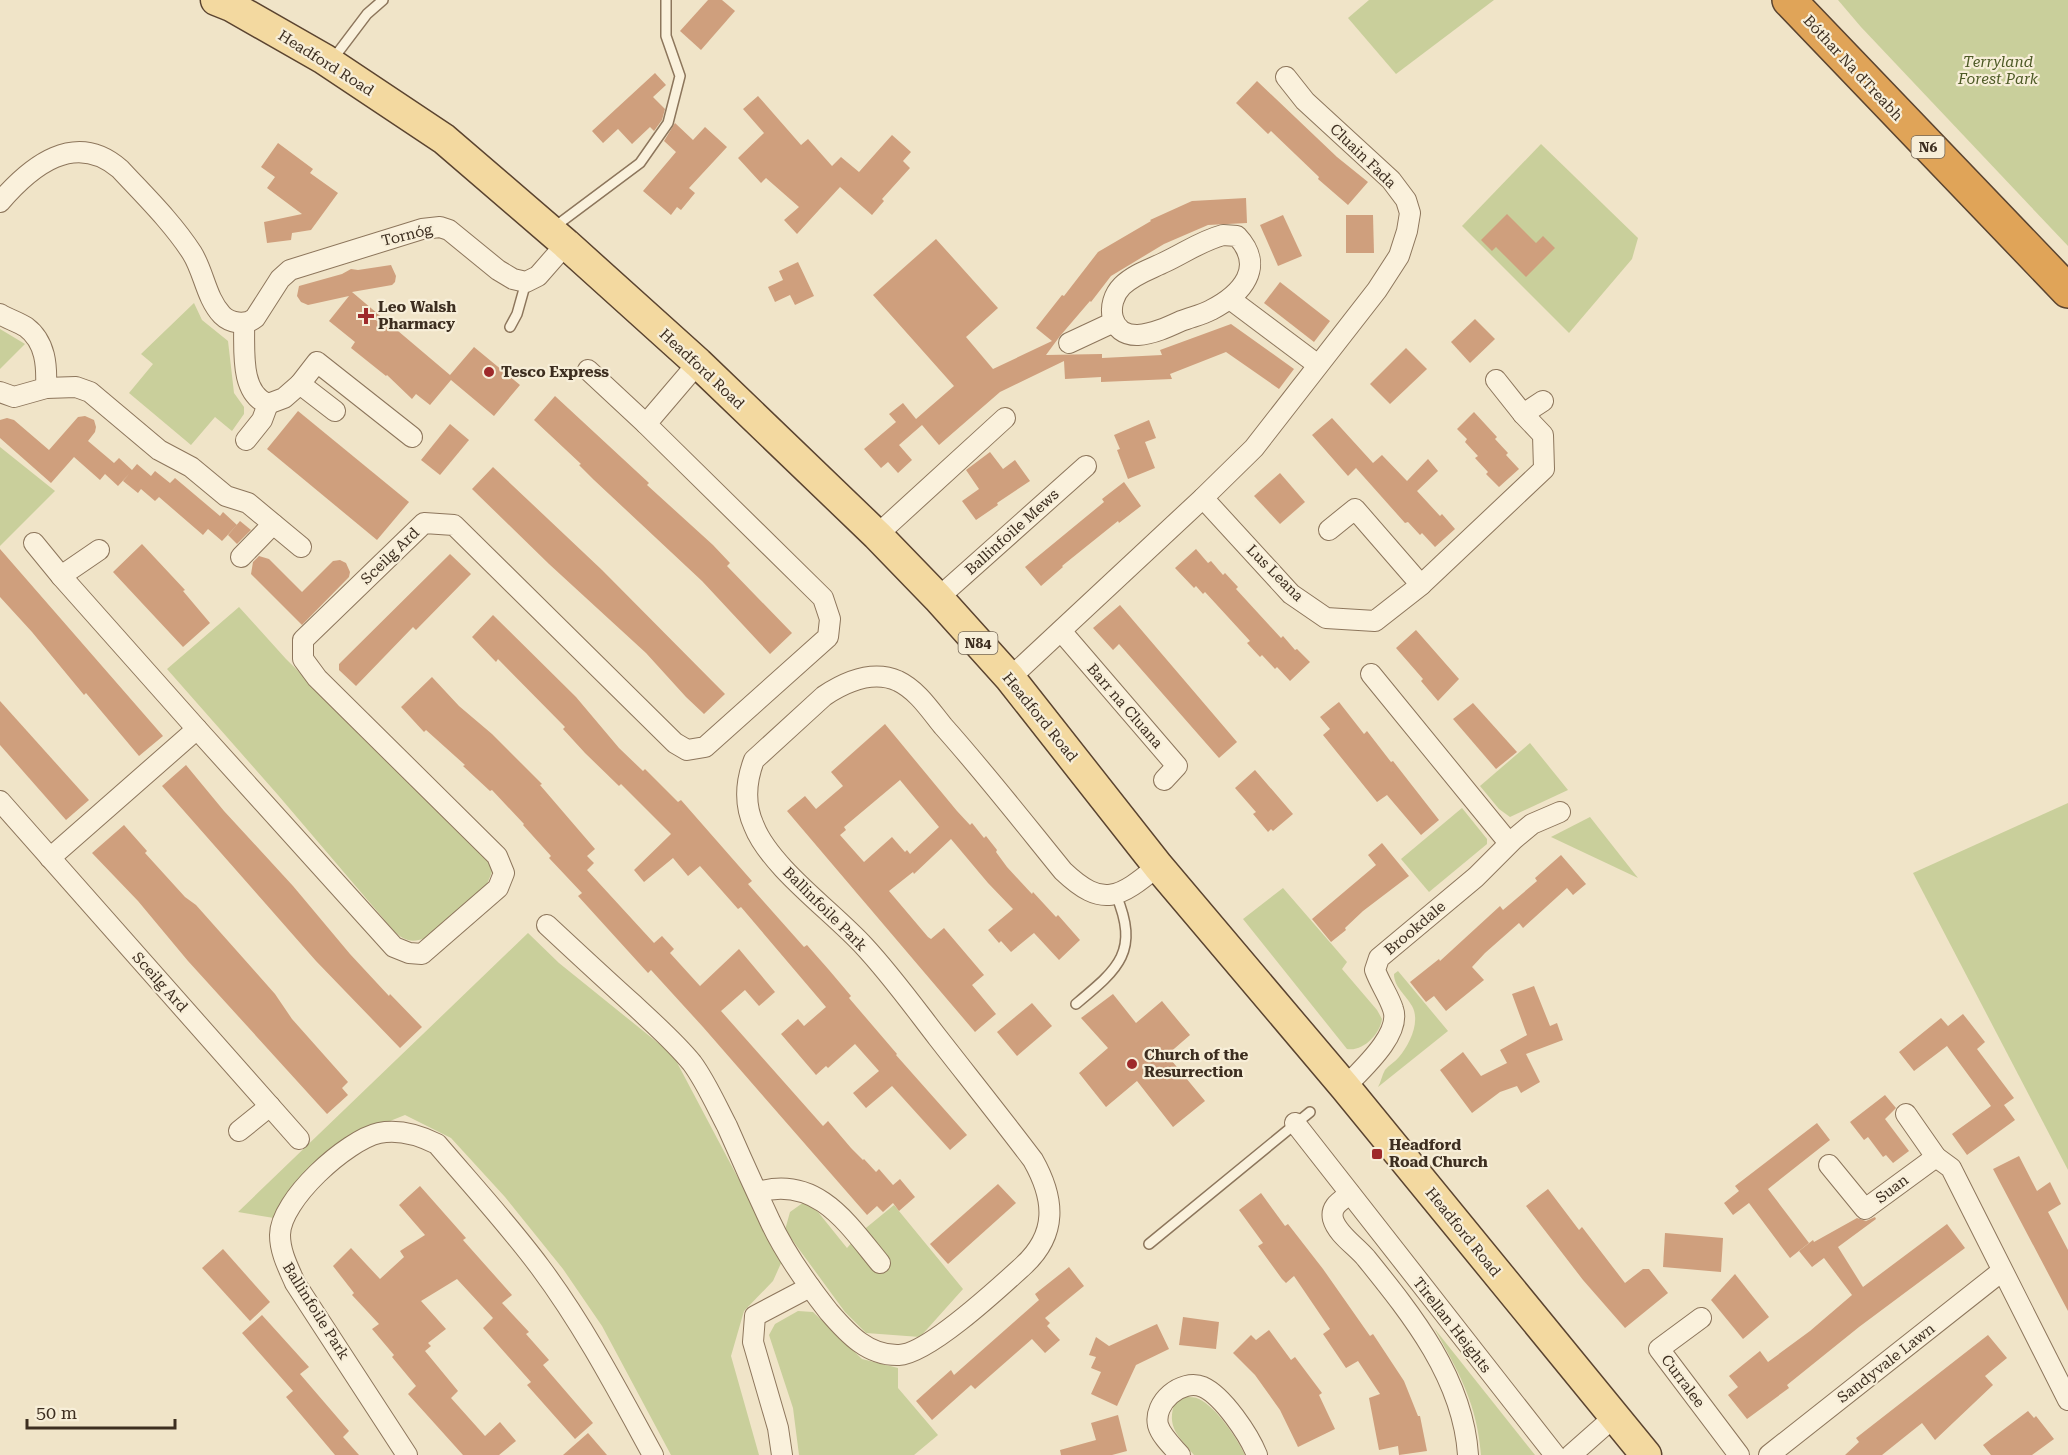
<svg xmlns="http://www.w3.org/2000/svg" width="2068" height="1455" viewBox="0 0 2068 1455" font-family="'Roboto Serif',serif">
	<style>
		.green { fill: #c9cf9b }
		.building { fill: #cf9f7d; fill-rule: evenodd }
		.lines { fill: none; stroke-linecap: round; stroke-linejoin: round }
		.lane-casing { stroke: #8d765c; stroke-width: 12 }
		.street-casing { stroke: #8d765c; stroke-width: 22 }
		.primary-casing { stroke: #5b4430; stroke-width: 33 }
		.highway-casing { stroke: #5b4430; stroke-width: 36 }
		.lane { stroke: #faf1dc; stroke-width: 9 }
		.street { stroke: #faf1dc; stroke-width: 20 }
		.primary { stroke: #f3d9a0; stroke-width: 30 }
		.highway { stroke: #e0a458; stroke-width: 33 }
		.poi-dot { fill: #9e2a2b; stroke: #f7eed8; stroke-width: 2 }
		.labels { text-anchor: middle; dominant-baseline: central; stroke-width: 4.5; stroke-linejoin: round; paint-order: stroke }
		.shield { fill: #f7eed8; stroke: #756857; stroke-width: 1.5 }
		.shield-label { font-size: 14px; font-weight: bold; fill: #3d2e20 }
		.park-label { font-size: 15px; font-style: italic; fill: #4d5a26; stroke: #f7eed8 }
		.street-label { font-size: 15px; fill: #3d2e20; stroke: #f7eed8 }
		.poi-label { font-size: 15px; font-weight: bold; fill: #3d2e20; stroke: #f7eed8; text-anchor: start }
	</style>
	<rect width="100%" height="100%" fill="#f0e4c8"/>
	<g class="green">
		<path d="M1369 0H1494L1396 74 1348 18Z"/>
		<path d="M1838 0H2068V246L1861 27Z"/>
		<path d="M1541 144 1638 238 1632 259 1569 333 1462 226Z"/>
		<path d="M194 303 202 320 228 341 234 393 244 407V414L232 431 215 417 191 445 129 393 153 364 141 354Z"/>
		<path d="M0 329 25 344 0 369Z"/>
		<path d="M0 447 55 491 0 546Z"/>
		<path d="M239 607 286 659 489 859 492 872 487 884 428 937C413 943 405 942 394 931L278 795 167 669Z"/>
		<path d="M1530 743 1568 790 1510 817 1499 809 1480 786Z"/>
		<path d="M2068 803V1170L1913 873Z"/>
		<path d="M1462 808 1487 839V844L1429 892 1401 859Z"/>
		<path d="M1590 817 1638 878 1551 837Z"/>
		<path d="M1283 888 1347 962 1342 969 1377 1010 1382 1019C1380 1034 1363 1052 1347 1049L1243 919Z"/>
		<path d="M528 933 559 963 673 1055 782 1261 773 1281 744 1311 731 1356 759 1455H671L602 1326 563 1269 505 1197 451 1138 405 1115 345 1139 274 1218 238 1212Z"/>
		<path d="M1398 971 1448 1031 1378 1087C1381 1082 1382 1075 1385 1070 1389 1065 1395 1062 1399 1057 1409 1045 1421 1022 1412 1006 1406 995 1394 987 1394 974Z"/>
		<path d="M804 1202 818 1212 847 1248 861 1232 894 1205 963 1289 920 1337 866 1333 845 1312 785 1230 790 1212Z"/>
		<path d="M798 1311 813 1312 862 1359 898 1368V1388L938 1435 914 1455H799L793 1408 769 1335 775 1324Z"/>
		<path d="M1434 1328 1535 1455H1481C1477 1404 1459 1372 1434 1328Z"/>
		<path d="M1185 1397C1190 1397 1195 1397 1199 1399 1216 1407 1237 1438 1245 1455H1194C1178 1435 1166 1428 1175 1401Z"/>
	</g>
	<g class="building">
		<path d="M708 0H722L735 11 701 50 680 31Z"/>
		<path d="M655 73 666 85 653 97 665 109 662 120 654 131 650 127 632 144 618 129 603 143 592 131Z"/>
		<path d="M1257 81 1337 157 1368 182 1348 205 1318 179 1319 177 1271 131 1268 134 1236 103Z"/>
		<path d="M758 96 801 145 808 139 832 166 841 157 859 172 892 135 911 152 903 161 910 168 882 199 884 201 872 215 840 187 797 234 784 220 799 207 766 178 761 183 738 158 764 133 743 109Z"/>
		<path d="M675 123 693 140 705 127 727 147 689 188 695 193 681 210 677 207 671 215 643 191 676 152 664 141Z"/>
		<path d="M278 143 313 169 310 173 338 193 311 230 292 233 291 240 267 243 264 222 302 214 267 188 275 177 261 167Z"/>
		<path d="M1246 198 1247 223 1208 225 1164 244 1111 276 1091 302 1090 301 1060 336 1046 355 1102 354V358L1162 355 1160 350 1231 324 1294 369 1279 389 1226 352 1170 374 1172 379 1101 382V377L1065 379 1064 361 1000 392 939 445 922 425 899 445 912 460 898 473 888 462 881 468 864 449 896 422 889 414 903 403 916 419 954 386 873 295 936 239 998 308 966 337 993 369 1052 341 1036 328 1062 295 1064 296 1098 252 1151 221 1150 220 1192 201Z"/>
		<path d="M1507 214 1536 243 1543 236 1555 248 1526 277 1496 247 1492 251 1481 240Z"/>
		<path d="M1283 215 1302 256 1278 266 1260 225Z"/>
		<path d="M1346 215H1373L1374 253H1346Z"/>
		<path d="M798 262 814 296 795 305 790 295 775 302 768 287 783 280 779 271Z"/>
		<path d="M391 265 396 276 395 282 392 285 352 292 450 375 474 347 520 385 494 416 451 380 430 405 416 394 412 399 387 375 386 376 351 348 355 342 329 321 349 296 308 305 301 302 297 296 299 286 342 274 351 269 358 270Z"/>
		<path d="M1280 282 1330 321 1314 342 1264 303Z"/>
		<path d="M1475 319 1495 339 1470 363 1451 342Z"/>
		<path d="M1406 348 1427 369 1390 404 1370 384Z"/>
		<path d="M555 396 649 483 647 485 713 545 730 563 727 566 792 633 770 654 702 581 594 480 579 465 581 464 534 420Z"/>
		<path d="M298 411 409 502 377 540 267 449Z"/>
		<path d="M1474 412 1497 437 1495 439 1508 453 1506 455 1519 469 1499 487 1486 474 1488 472 1475 458 1478 456 1465 442 1467 439 1457 429Z"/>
		<path d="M85 416 94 420 96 427 95 432 88 441 114 463 119 458 132 470 137 464 151 476 155 471 170 483 175 478 220 516 223 512 237 525 222 541 208 529 203 535 159 497 155 501 141 489 138 493 123 481 129 474 118 486 105 474 100 480 74 457 51 483 0 438V420L7 418 14 420 49 450 78 417Z"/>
		<path d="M1332 418 1373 463 1382 455 1407 481 1428 459 1438 471 1417 491 1440 516 1442 514 1455 529 1435 547 1422 533 1420 535 1408 522 1405 523 1356 468 1348 476 1312 435Z"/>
		<path d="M1149 420 1156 438 1145 442 1155 468 1128 479 1117 450 1120 449 1114 435Z"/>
		<path d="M450 424 469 440 440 475 421 460Z"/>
		<path d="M990 452 1003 469 1015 460 1030 481 997 503 998 505 976 520 962 501 979 489 966 470Z"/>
		<path d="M493 467 602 570 725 694 704 714 686 697 646 653 549 564 472 489Z"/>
		<path d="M1280 473 1305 502 1280 524 1254 496Z"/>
		<path d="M1124 482 1141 506 1119 523 1118 521 1062 566 1063 567 1041 586 1025 567 1104 502 1102 499Z"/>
		<path d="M240 521 251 530 237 544 228 535Z"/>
		<path d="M142 544 185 590 183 591 210 623 183 647 113 572Z"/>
		<path d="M0 549 163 736 139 756 86 693 84 695 32 632 0 597Z"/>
		<path d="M1196 549 1208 563 1211 561 1223 575 1225 573 1238 587 1236 589 1281 638 1283 636 1295 650 1297 649 1310 662 1290 681 1277 667 1275 669 1262 655 1260 657 1247 643 1250 641 1205 592 1203 594 1196 586 1194 588 1175 568Z"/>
		<path d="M450 554 471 574 416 630 413 627 356 686 339 670V664Z"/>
		<path d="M259 556 269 559 302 592 333 561 340 560 346 563 350 572 349 577 302 625 251 574 253 562Z"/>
		<path d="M1120 605 1237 742 1219 758 1119 644 1113 650 1093 628Z"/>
		<path d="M493 615 576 697 619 748 643 771 645 769 678 802 681 800 752 881 748 884 804 947 807 945 829 970 851 996 849 998 897 1054 896 1055 967 1135 950 1150 892 1086 866 1108 853 1093 879 1071 855 1044 828 1068 826 1066 816 1075 781 1034 798 1019 804 1026 826 1007 741 907 738 909 700 866 688 876 673 858 644 882 634 870 671 834 621 784 619 786 585 753 563 729 565 727 498 659 496 662 472 637Z"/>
		<path d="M1416 630 1459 679 1438 701 1421 681 1423 679 1396 648Z"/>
		<path d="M432 677 459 706 492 734 542 784 540 785 595 849 587 856 594 863 587 870 654 943 662 936 674 949 670 953 700 986 739 949 775 992 759 1006 745 990 721 1011 823 1126 828 1121 851 1148 863 1160 864 1159 876 1172 879 1169 893 1185 900 1179 915 1197 899 1211 893 1203 883 1212 877 1206 867 1215 703 1027 651 970 648 973 578 896 582 893 549 858 551 856 523 825 524 824 492 790 490 791 463 766 465 765 426 730 424 732 401 707Z"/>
		<path d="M0 701 89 800 66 820 0 745Z"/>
		<path d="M1339 702 1364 734 1367 731 1391 762 1393 761 1439 820 1421 835 1387 795 1377 802 1323 735 1330 729 1320 717Z"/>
		<path d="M1473 703 1517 752 1496 769 1453 719Z"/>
		<path d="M885 724 957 811 970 825 972 823 984 838 986 836 997 850 996 852 1007 867 1032 894 1033 892 1056 917 1058 915 1080 940 1059 960 1034 933 1011 952 1001 941 999 943 988 930 1013 909 988 883 951 839 914 874 913 872 889 891 928 937 931 939 944 928 984 975 972 985 996 1014 975 1032 787 811 805 796 816 809 843 786 831 772ZM900 780 939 827 910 854 907 850 905 852 892 837 864 862 840 835 846 830 844 827Z"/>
		<path d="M186 765 224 811 293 886 350 954 389 996 390 994 422 1027 400 1048 316 961 162 786Z"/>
		<path d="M1255 770 1293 814 1273 831 1271 829 1268 832 1253 814 1256 812 1235 788Z"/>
		<path d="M124 825 147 851 145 853 185 897 196 905 275 994 292 1019 348 1082 342 1088 348 1095 327 1114 188 961 138 901 92 853Z"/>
		<path d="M1382 843 1409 876 1363 911 1345 928 1346 930 1331 942 1312 919 1376 865 1368 855Z"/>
		<path d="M1561 855 1586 884 1573 895 1567 888 1523 928 1519 923 1485 953 1472 967 1484 980 1446 1011 1434 996 1426 1002 1410 982 1439 959 1440 961 1500 906 1503 910 1537 881 1535 878Z"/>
		<path d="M1534 986 1550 1026 1557 1023 1563 1040 1526 1054 1540 1082 1521 1093 1517 1086 1500 1092 1472 1113 1440 1070 1463 1052 1481 1076 1507 1063 1500 1050 1527 1035 1512 994Z"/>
		<path d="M1113 994 1136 1023 1162 1001 1190 1035 1167 1055 1205 1101 1173 1127 1137 1081 1106 1107 1079 1073 1108 1048 1081 1018Z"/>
		<path d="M1032 1003 1052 1026 1017 1056 997 1032Z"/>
		<path d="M1963 1014 1985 1042 1977 1049 2014 1098 2004 1105 2015 1120 1967 1155 1952 1134 1991 1106 1947 1046 1914 1071 1899 1052 1941 1018 1948 1026Z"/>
		<path d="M1885 1095 1896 1108 1885 1119 1909 1151 1893 1163 1886 1155 1883 1157 1868 1137 1864 1140 1850 1122Z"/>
		<path d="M1817 1123 1830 1140 1768 1189 1809 1243 1790 1258 1749 1203 1733 1215 1724 1203 1739 1191 1735 1186Z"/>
		<path d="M2019 1156 2037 1191 2050 1182 2061 1204 2048 1212 2068 1250V1311L1993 1169Z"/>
		<path d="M998 1184 1016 1203 948 1264 930 1244Z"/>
		<path d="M420 1186 466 1238 463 1240 512 1295 502 1303 529 1332 526 1334 549 1360 543 1365 593 1423 575 1439 527 1385 531 1382 483 1328 493 1318 457 1279 421 1301 446 1329 428 1343 431 1346 425 1351 458 1391 451 1398 485 1436 500 1422 516 1441 499 1455H463L408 1394 416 1386 392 1357 394 1355 372 1329 379 1324 352 1295 354 1293 333 1266 351 1248 380 1279 404 1257 400 1251 425 1235 399 1205Z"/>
		<path d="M1548 1189 1579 1230 1582 1227 1625 1283 1643 1269H1649L1668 1293 1625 1328 1583 1280 1526 1206Z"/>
		<path d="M1261 1193 1285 1226 1288 1224 1323 1269 1370 1336 1373 1334 1404 1381 1418 1416H1420L1427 1451 1399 1455 1398 1446 1379 1450 1369 1398 1380 1394 1358 1361 1346 1368 1323 1334 1330 1329 1294 1276 1286 1283 1282 1279 1258 1246 1263 1243 1239 1210Z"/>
		<path d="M1875 1217 1876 1219 1838 1247 1863 1287 1947 1224 1965 1248 1859 1327 1787 1385 1789 1388 1747 1419 1728 1395 1738 1387 1729 1376 1760 1351 1768 1362 1810 1331 1852 1295 1824 1258 1812 1267 1799 1251 1813 1240 1814 1242 1857 1218 1866 1221Z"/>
		<path d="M1665 1233 1723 1238 1721 1272 1663 1267Z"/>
		<path d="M223 1249 270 1302 250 1321 202 1268Z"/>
		<path d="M1069 1267 1084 1286 1045 1318 1050 1323 1047 1326 1060 1340 1045 1353 1032 1339 975 1389 971 1385 932 1420 916 1401 951 1370 954 1375 1039 1300 1035 1294Z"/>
		<path d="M1735 1274 1769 1317 1743 1339 1711 1300Z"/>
		<path d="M262 1315 309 1367 300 1374 349 1431 343 1437 359 1455H335L286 1397 293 1391 242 1333Z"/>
		<path d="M1183 1317 1219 1322 1216 1349 1179 1345Z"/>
		<path d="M1157 1324 1169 1349 1136 1365 1117 1406 1091 1394 1101 1372 1091 1368 1096 1357 1089 1355 1096 1337 1109 1346Z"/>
		<path d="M1269 1330 1291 1360 1295 1357 1322 1393 1319 1395 1335 1429 1298 1447 1280 1410 1255 1375 1233 1353 1251 1335 1256 1340Z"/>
		<path d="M1988 1335 2007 1358 1985 1376 1993 1385 1935 1440 1922 1423 1882 1455H1845L1859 1442 1856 1438Z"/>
		<path d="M2028 1411 2034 1418 2036 1416 2054 1439 2032 1455H1991L1983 1445Z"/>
		<path d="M1118 1415 1127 1451 1112 1455H1061L1060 1450 1096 1440 1091 1423Z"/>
		<path d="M588 1433 607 1455H563Z"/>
	</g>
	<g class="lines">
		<g class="lane-casing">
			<g id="lane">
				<path d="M333 59 367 14 383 0"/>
				<path d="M553 228 640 163 668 123 680 76 666 36V0"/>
				<path d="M510 327 517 314 526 282"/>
				<path d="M1076 1004C1118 969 1140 952 1116 895"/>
				<path d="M1149 1244 1310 1112"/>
			</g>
		</g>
		<g class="street-casing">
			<g id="street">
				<path d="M0 202C31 166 75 130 120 169 145 196 172 222 192 253 204 272 206 298 222 315 230 323 245 326 255 318L280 279 290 270 422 229 440 227 449 230 498 270 513 279 526 282 538 276 566 244"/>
				<path d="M1223 235 1237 236C1266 267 1242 294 1211 310 1202 315 1191 317 1181 321 1168 327 1153 334 1138 335 1109 336 1105 303 1122 286 1134 274 1151 269 1165 262 1186 252 1201 241 1223 235Z"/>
				<path d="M1230 299 1318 365"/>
				<path d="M0 314C8 319 18 322 26 327 46 342 47 366 46 388L14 397 0 392"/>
				<path d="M244 323C245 348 239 393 268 404L284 398 300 384 335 411"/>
				<path d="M1069 343 1114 322"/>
				<path d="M588 370 646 424"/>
				<path d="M300 384 317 362 412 437"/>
				<path d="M46 388 76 387 90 392 159 450 191 467 226 496 248 503 301 547"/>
				<path d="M1523 414 1543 401"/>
				<path d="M246 440 262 420 268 404"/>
				<path d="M1203 498 1291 594 1326 618 1375 621 1421 585 1544 469 1543 435 1523 414 1496 380"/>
				<path d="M1329 530 1355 509 1421 585"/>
				<path d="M877 535 1005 418"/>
				<path d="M34 543 61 576 197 729 394 947 409 953 422 954 498 888 504 873 497 856 317 678 303 659V640L424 523 454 525 675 743 687 750 705 747 828 637 830 619 823 598 646 424 698 363"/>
				<path d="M241 557 273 524"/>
				<path d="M61 576 99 550"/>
				<path d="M938 598 1086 466"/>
				<path d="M1061 631 1177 766 1164 780"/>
				<path d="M1371 674 1509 843"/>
				<path d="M1010 678 1203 498 1254 448 1377 290 1399 256 1407 231 1410 213 1406 200 1391 180 1305 101 1286 77"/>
				<path d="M0 801 299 1139"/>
				<path d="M50 858 197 729"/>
				<path d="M547 925C576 952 605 979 634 1005 653 1023 675 1042 692 1063 706 1082 716 1105 727 1126 741 1158 755 1189 770 1221 785 1254 807 1284 829 1312 848 1334 868 1356 899 1355 928 1354 1000 1287 1023 1266 1058 1234 1055 1199 1033 1160 1002 1119 970 1079 938 1038 914 1007 891 975 864 946 833 912 770 867 754 826 744 804 746 781 754 760L824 696C845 682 873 670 898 681 917 690 930 710 943 726 985 773 1024 823 1063 871 1103 909 1119 898 1158 866"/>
				<path d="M1345 1087C1361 1070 1402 1034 1393 1009 1389 996 1380 984 1375 970L1379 958 1476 877 1514 839 1532 824 1560 812"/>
				<path d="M1906 1114 1936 1157 1951 1168 2068 1400"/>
				<path d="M1295 1123 1555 1455"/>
				<path d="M239 1131 270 1106"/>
				<path d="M1829 1165 1865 1209 1936 1157"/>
				<path d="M758 1192C817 1175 848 1224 880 1263"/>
				<path d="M1350 1194C1341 1201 1330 1206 1333 1219 1337 1234 1356 1246 1366 1258 1412 1315 1463 1378 1468 1455"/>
				<path d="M1701 1318 1659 1349 1739 1455"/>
				<path d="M407 1455 295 1283C288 1267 280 1252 280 1235 280 1200 347 1140 379 1133 399 1129 419 1135 437 1144 472 1185 508 1224 540 1267 584 1326 618 1391 653 1455"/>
				<path d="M782 1455 778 1428 753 1342 755 1316 810 1287"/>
				<path d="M1180 1455C1173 1447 1161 1436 1158 1425 1153 1403 1181 1378 1203 1387 1223 1396 1249 1435 1257 1455"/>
				<path d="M1571 1455 1614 1417"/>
				<path d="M1769 1455 2002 1271"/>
			</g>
		</g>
		<g class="primary-casing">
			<path id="primary" d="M216 0 231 6 324 59 444 139 566 244 698 363 877 535 938 598 1010 678 1158 866 1345 1087 1646 1455"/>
		</g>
		<g class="highway-casing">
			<path id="highway" d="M1789 0 2068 291"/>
		</g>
		<use href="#lane" class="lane"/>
		<use href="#street" class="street"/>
		<use href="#primary" class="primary"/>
		<use href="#highway" class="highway"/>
	</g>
	<g class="poi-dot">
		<path d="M363 307h6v6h6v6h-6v6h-6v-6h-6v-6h6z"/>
		<circle cx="489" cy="372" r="6"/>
		<circle cx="1132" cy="1064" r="6"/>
		<rect x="1371" y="1148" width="12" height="12" rx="3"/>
	</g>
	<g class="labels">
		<g class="shield">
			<rect x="1911.5" y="136" width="33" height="22" rx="4.5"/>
			<rect x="958.5" y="632" width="39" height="22" rx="4.5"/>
		</g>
		<g class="shield-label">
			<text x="1928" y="147">N6</text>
			<text x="978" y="643">N84</text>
		</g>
		<g class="park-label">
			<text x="1998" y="62">Terryland<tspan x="1998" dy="17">Forest Park</tspan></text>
		</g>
		<g class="street-label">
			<text transform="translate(326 63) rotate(32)">Headford Road</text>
			<text transform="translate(1853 68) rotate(47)">Bóthar Na dTreabh</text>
			<text transform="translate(1363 156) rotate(44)">Cluain Fada</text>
			<text transform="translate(407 235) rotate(-14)">Tornóg</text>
			<text transform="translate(702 369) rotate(43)">Headford Road</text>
			<text transform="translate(1012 532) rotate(-42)">Ballinfoile Mews</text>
			<text transform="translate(390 556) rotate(-44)">Sceilg Ard</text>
			<text transform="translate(1275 573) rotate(45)">Lus Leana</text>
			<text transform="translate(1125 706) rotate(49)">Barr na Cluana</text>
			<text transform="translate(1040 717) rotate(51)">Headford Road</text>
			<text transform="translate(825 909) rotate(45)">Ballinfoile Park</text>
			<text transform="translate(1415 928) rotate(-40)">Brookdale</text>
			<text transform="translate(160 982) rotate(48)">Sceilg Ard</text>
			<text transform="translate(1892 1189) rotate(-37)">Suan</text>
			<text transform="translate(1463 1232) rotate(51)">Headford Road</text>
			<text transform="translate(316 1311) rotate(58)">Ballinfoile Park</text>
			<text transform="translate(1452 1325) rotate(52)">Tirellan Heights</text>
			<text transform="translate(1886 1363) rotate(-38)">Sandyvale Lawn</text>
			<text transform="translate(1683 1381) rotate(53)">Curralee</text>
		</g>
		<g class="poi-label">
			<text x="378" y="307">Leo Walsh<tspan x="378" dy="17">Pharmacy</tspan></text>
			<text x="501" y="372">Tesco Express</text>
			<text x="1144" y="1055">Church of the<tspan x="1144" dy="17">Resurrection</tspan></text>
			<text x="1389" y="1145">Headford<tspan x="1389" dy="17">Road Church</tspan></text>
		</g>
	</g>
	<path d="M27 1419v9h148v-9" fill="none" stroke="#3d2e20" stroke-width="3"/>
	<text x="36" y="1419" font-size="18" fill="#3d2e20" stroke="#f7eed8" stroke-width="4.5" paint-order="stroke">50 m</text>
</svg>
